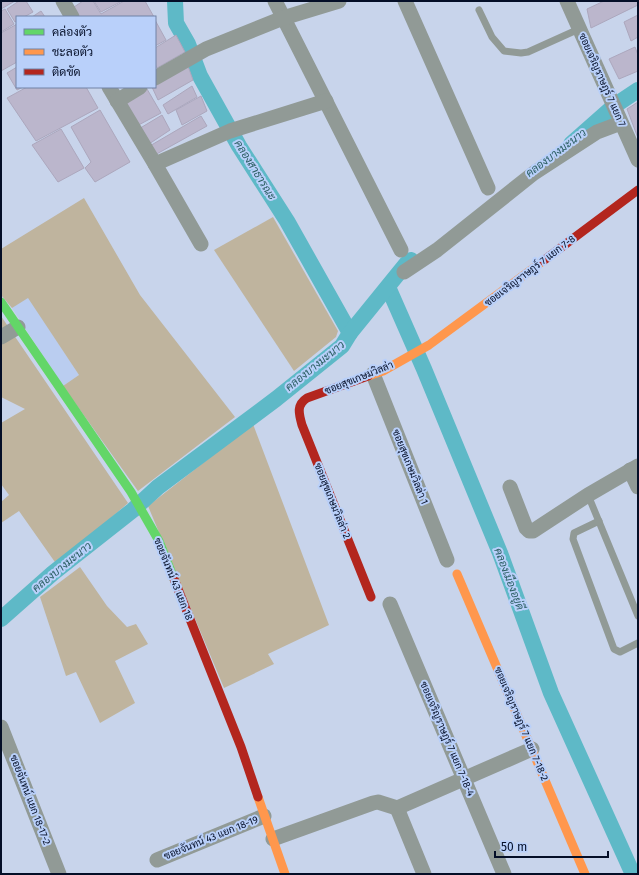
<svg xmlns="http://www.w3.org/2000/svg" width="639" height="875" viewBox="0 0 639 875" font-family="'Fira Sans',Sarabun,sans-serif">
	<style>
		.built { fill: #bacdf0 }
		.green { fill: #bfb49e }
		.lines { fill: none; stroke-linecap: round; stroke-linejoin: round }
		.canal { stroke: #5eb9c7; stroke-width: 16 }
		.building { fill: #bbb6cc; stroke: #aca7bd }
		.lane { stroke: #919a96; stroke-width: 7 }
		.street { stroke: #919a96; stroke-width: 15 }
		.fast { stroke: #63d668; stroke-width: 9 }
		.slow { stroke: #ff974d; stroke-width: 9 }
		.jam { stroke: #b3261e; stroke-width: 9 }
		.labels { text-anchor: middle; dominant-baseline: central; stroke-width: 4; stroke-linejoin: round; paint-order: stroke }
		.street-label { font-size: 10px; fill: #040e27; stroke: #b9d0fa }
		.water-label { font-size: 11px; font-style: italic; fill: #2c5f63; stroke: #b9d0fa }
	</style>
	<rect width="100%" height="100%" fill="#c8d4eb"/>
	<path class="built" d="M28 297 79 375 63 386 12 308Z"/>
	<g class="green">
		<path d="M84 198 140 295 235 417 138 491 63 386 79 375 28 298 12 308 1 295V249Z"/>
		<path d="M273 217 338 331 336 337 294 371 214 250Z"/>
		<path d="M1 316 128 503 57 565 19 511 1 523V502L9 495 1 484V423L25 409 1 397Z"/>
		<path d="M253 424 329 625 268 654 274 664 224 688 148 506Z"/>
		<path d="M80 567 107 606 127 627 136 624 148 644 115 661 135 703 100 723 76 672 66 676 40 597Z"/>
	</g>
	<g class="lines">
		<g class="canal">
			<path d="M175 1 176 23 188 44 200 76 239 146 287 221 350 333"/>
			<path d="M571 144 614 106 638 90"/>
			<path d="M388 287 424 369 500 553 551 693 631 870"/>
			<path d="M1 619 53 573 133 510 158 487 276 399 342 346 350 333 406 264 411 260"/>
		</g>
	</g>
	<g class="building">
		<path d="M1 1H15L1 9Z"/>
		<path d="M19 1H26L33 12 24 17H17V21L15 22 7 9Z"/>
		<path d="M83 1H93L101 14 124 1H145L154 17H75L71 9Z"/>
		<path d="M94 1H122L101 12Z"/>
		<path d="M604 1H638V5L591 28 587 9Z"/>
		<path d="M5 9 14 24 1 32V11Z"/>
		<path d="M41 11 45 17H32Z"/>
		<path d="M638 15V37L631 41 624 22Z"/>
		<path d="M155 20 166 40 155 46Z"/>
		<path d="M17 24V62L1 71V33Z"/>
		<path d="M176 35 185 52 157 68 155 64V48Z"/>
		<path d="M635 47 638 55V71L619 79 609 59Z"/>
		<path d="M188 66 193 80 158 100 152 87Z"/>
		<path d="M17 67V87H23L17 90 7 73Z"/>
		<path d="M192 86 197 97 168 114 163 105Z"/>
		<path d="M27 87H86L98 108 36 141 7 98Z"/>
		<path d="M147 89 161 113 133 128 122 104Z"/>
		<path d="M201 96 207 111 182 125 176 110Z"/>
		<path d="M638 102V138L627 109Z"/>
		<path d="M100 110 130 162 95 182 85 168 91 162 71 127Z"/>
		<path d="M162 115 170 130 146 146 137 130Z"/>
		<path d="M201 116 207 126 153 156 148 147Z"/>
		<path d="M61 129 84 168 58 182 32 145Z"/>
	</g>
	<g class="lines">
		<g class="lane">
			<path d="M479 10 492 37 504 51 521 53 528 52 579 29"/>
			<path d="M588 495 638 616"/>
			<path d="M599 521 574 533 573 539 614 649 620 652 638 643"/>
		</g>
		<g class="street">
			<path d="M63 1 72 17"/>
			<path d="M275 1 401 250"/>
			<path d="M405 1 488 188"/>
			<path d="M567 1 638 160"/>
			<path d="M155 78 206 49 283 18 339 1"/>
			<path d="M109 87 155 164"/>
			<path d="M117 101 140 87"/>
			<path d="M201 244 155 164 230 131 326 101"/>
			<path d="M404 272 437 250 534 173 597 132 621 123"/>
			<path d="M1 337 18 327"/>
			<path d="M373 374 447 560"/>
			<path d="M630 470 638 487"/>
			<path d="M510 487 526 528 529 531H533L588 495 638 466"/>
			<path d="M390 604 504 874"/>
			<path d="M1 727 59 874"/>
			<path d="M397 808 424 874"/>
			<path d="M273 839 373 803 378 802 397 808 532 749"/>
			<path d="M157 860 264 816"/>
		</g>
		<path class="fast" d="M1 302 131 492 159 541 174 579"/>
		<g class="slow">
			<path d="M368 376 383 371 429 345 543 261"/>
			<path d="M457 574 585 874"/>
			<path d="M258 797 285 874"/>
		</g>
		<g class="jam">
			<path d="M543 261 638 190"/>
			<path d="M368 376 307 398C296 405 299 414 302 425L371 597"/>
			<path d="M174 579 241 747 258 797"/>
		</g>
	</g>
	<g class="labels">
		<g class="street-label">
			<text transform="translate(602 80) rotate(66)">ซอยเจริญราษฎร์ 7 แยก 7</text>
			<text transform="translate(530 271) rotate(-37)">ซอยเจริญราษฎร์ 7 แยก 7-8</text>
			<text transform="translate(359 378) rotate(-22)">ซอยสุขเกษมวิลล่า</text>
			<text transform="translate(410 467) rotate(68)">ซอยสุขเกษมวิลล่า 1</text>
			<text transform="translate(332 501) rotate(68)">ซอยสุขเกษมวิลล่า 2</text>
			<text transform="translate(173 579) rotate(68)">ซอยจันทน์ 43 แยก 18</text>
			<text transform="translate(521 724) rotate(67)">ซอยเจริญราษฎร์ 7 แยก 7-18-2</text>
			<text transform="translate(447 739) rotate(67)">ซอยเจริญราษฎร์ 7 แยก 7-18-4</text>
			<text transform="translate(30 800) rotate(69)">ซอยจันทน์ แยก 18-17-2</text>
			<text transform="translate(211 838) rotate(-22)">ซอยจันทน์ 43 แยก 18-19</text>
		</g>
		<g class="water-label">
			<text transform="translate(556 153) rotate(-37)">คลองบางมะนาว</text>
			<text transform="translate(255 170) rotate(58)">คลองสาธารณะ</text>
			<text transform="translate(315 366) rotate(-39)">คลองบางมะนาว</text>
			<text transform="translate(62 567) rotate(-39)">คลองบางมะนาว</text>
			<text transform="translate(509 579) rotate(69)">คลองเมืองอยู่ดี</text>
		</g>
	</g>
	<rect width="639" height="875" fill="none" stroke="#040e27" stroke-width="4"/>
	<rect x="16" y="16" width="140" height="72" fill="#b9d0fa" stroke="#7182a6"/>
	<rect x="24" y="29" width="20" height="6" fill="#63d668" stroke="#7182a6"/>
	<text x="52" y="36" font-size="12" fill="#040e27">คล่องตัว</text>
	<rect x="24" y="49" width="20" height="6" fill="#ff974d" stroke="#7182a6"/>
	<text x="52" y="56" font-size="12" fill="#040e27">ชะลอตัว</text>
	<rect x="24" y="69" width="20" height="6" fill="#b3261e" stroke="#7182a6"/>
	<text x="52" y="76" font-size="12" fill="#040e27">ติดขัด</text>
	<path d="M495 851v6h113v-6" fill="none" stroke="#040e27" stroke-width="2"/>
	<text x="501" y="851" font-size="12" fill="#040e27" stroke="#b9d0fa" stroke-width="3" paint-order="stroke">50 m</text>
</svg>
